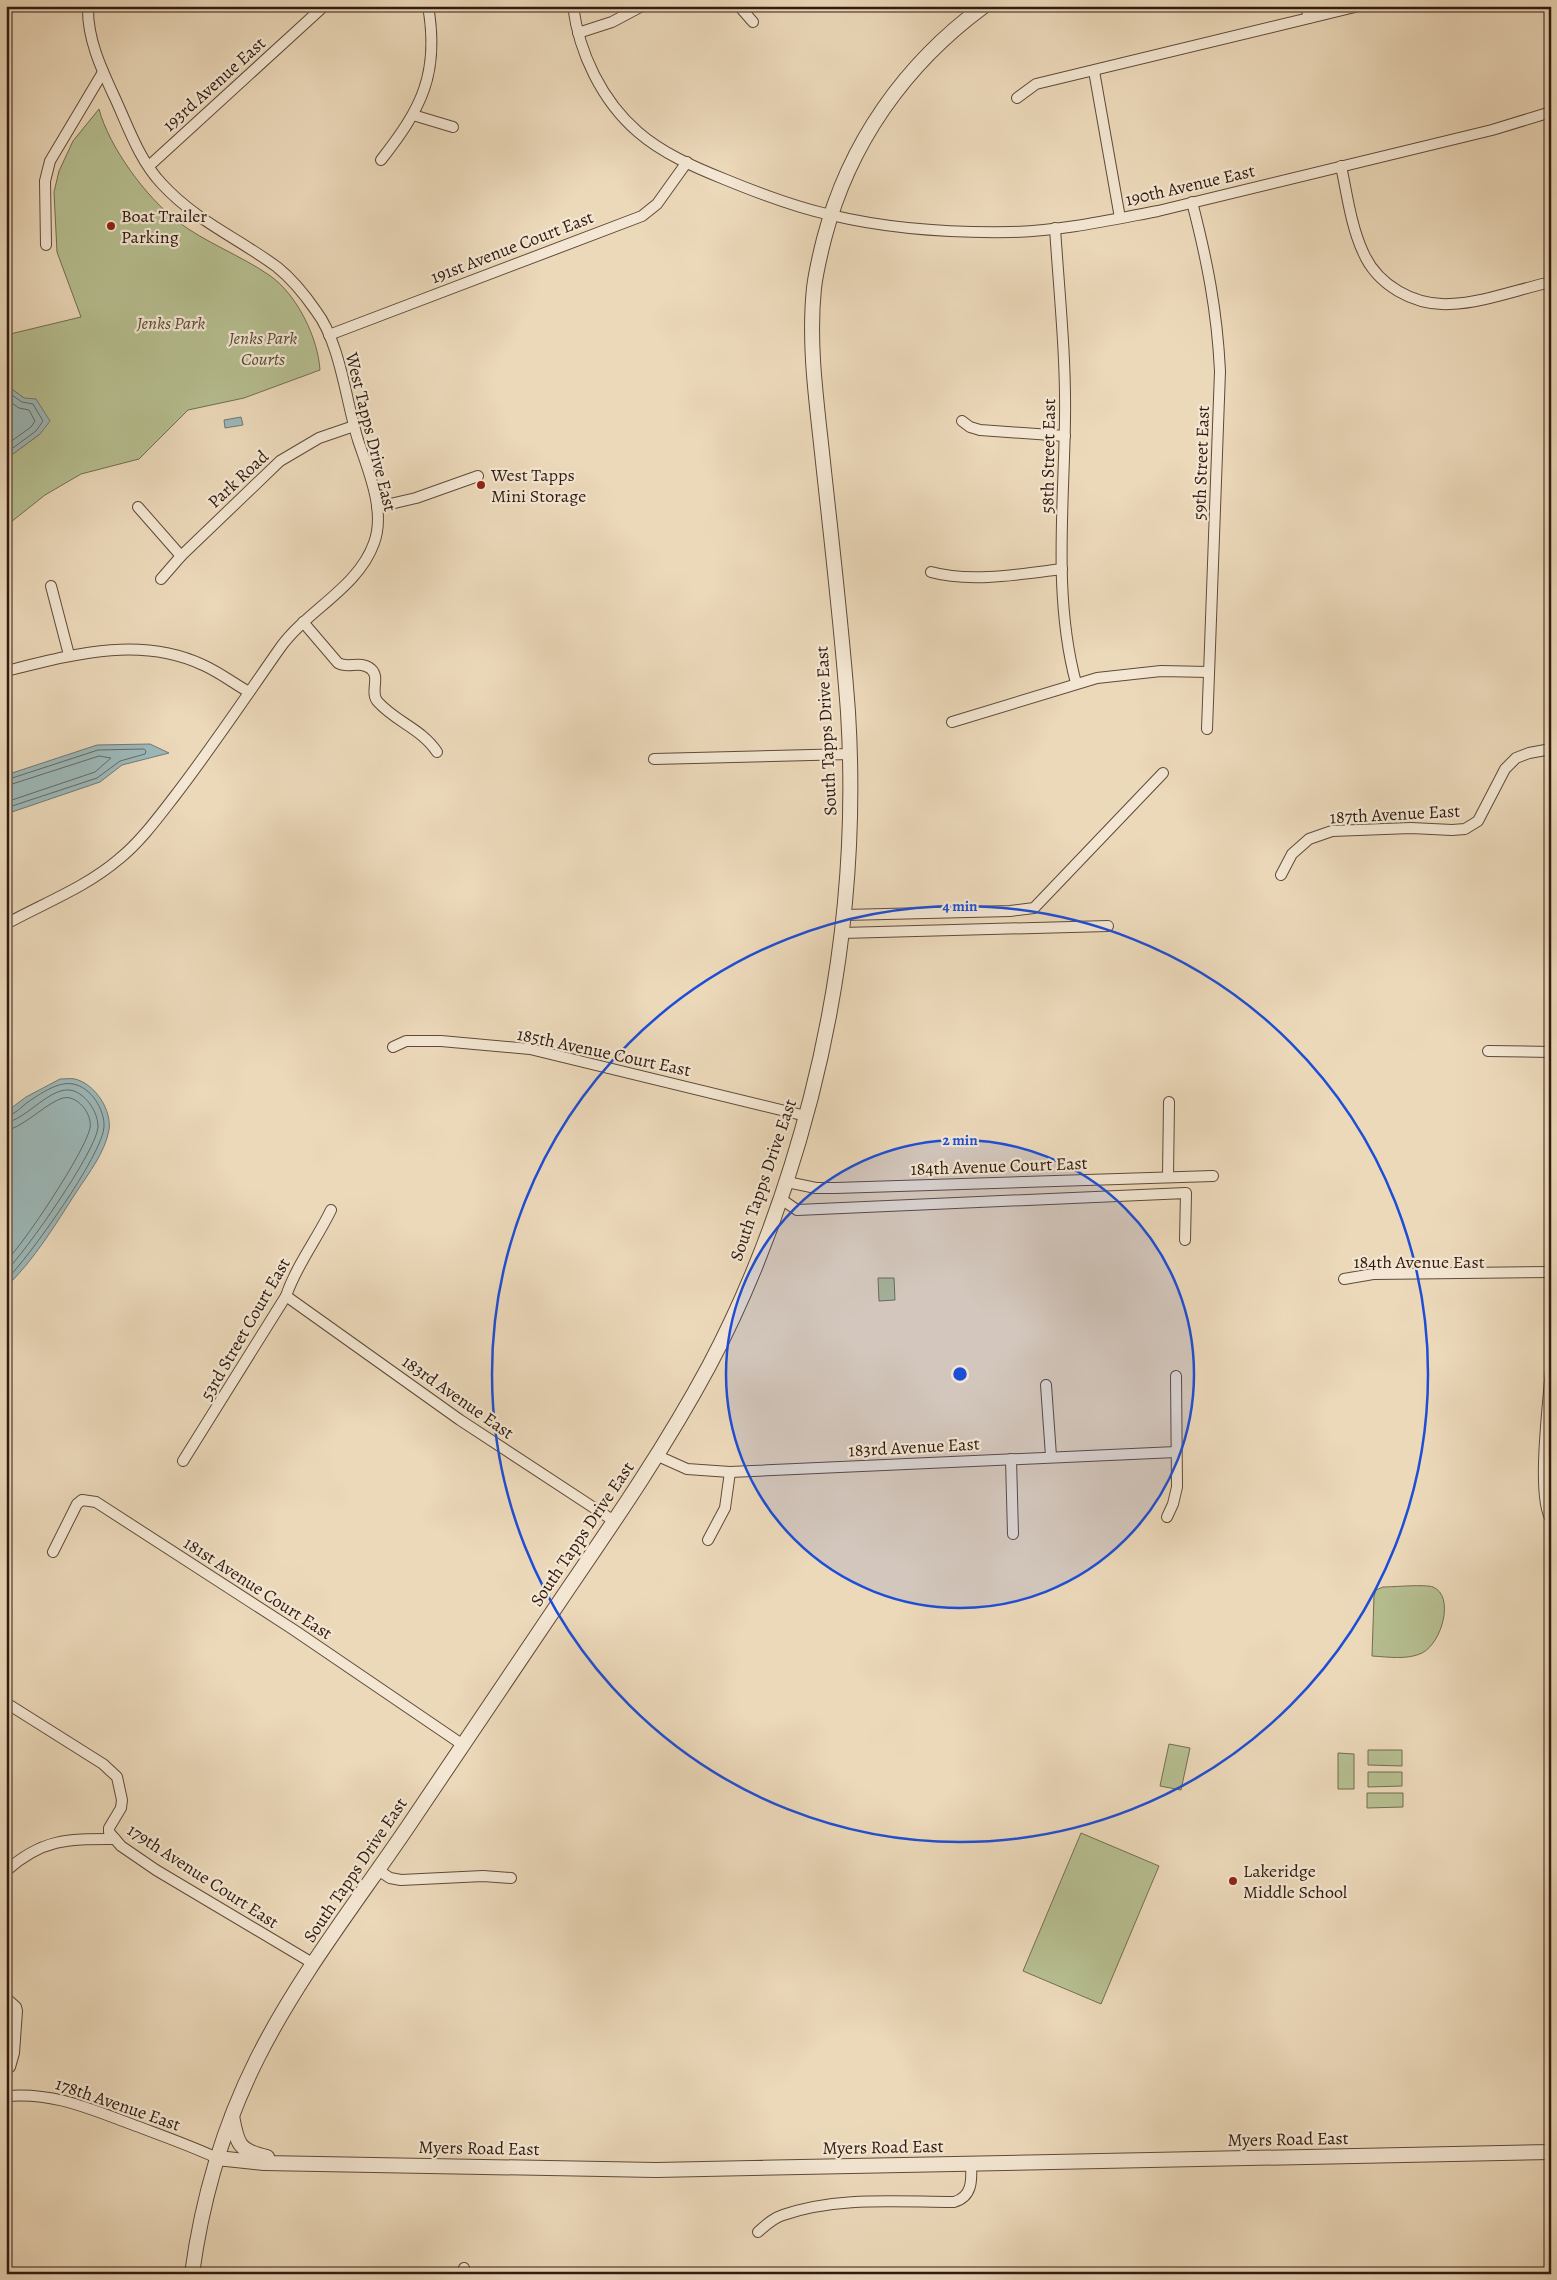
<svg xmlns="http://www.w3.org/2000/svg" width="1557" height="2280" viewBox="0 0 1557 2280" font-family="Alegreya,serif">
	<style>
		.green { fill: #b6bf91; stroke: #736d50 }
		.water { fill: #9cb8b9; stroke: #717975 }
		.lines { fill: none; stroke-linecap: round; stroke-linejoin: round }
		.shore { stroke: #666a64; stroke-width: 1 }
		.minor-casing { stroke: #5f4a3a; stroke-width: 12 }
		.tertiary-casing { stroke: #5f4a3a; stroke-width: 16 }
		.minor { stroke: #f3e6d2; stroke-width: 10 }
		.tertiary { stroke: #f3e6d2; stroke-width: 14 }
		.ring { fill: none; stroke: #1d4ed8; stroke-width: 2.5 }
		.poi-dot { fill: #8f2418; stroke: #f3e6d2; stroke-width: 2 }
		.labels { text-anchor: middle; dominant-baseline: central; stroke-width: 4.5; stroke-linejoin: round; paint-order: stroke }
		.street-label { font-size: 18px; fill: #301b10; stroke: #f3e6d2 }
		.poi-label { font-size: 18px; fill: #301b10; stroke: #f3e6d2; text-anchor: start }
		.park-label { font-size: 18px; font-style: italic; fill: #584c37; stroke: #f3e6d2 }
		.centre { fill: #1d4ed8; stroke: #f3e6d2; stroke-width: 2.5 }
		.ring-label { font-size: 15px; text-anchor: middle; font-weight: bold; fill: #1d4ed8; stroke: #f3e6d2; stroke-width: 4.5; stroke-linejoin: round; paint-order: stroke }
	</style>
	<rect width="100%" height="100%" fill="#ecd9ba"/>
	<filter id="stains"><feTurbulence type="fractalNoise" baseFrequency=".004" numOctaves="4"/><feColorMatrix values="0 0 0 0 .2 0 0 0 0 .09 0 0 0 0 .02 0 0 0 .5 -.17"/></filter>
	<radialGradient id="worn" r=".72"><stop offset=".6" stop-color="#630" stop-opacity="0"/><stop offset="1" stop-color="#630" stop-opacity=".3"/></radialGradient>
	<g class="green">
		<path d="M99 109C109 147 146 197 177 221 206 243 240 255 269 275 297 294 318 338 320 370L244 398 188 410 139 459 81 474 45 495 6 526V459L40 434 24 398 6 385V335L81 317 57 252 54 192 59 171 73 141Z"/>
		<path d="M878 1278H894L895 1300 879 1301Z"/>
		<path d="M1383 1587C1393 1587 1425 1584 1433 1587 1455 1596 1442 1643 1422 1653 1408 1660 1388 1657 1372 1656L1374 1596 1376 1590Z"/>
		<path d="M1169 1744 1190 1748 1181 1790 1160 1786Z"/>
		<path d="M1368 1750H1402V1766L1368 1765Z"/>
		<path d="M1338 1753 1354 1754V1789H1338Z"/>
		<path d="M1368 1772H1402V1786L1368 1787Z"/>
		<path d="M1367 1793H1403V1807L1367 1808Z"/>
		<path d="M1081 1833 1159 1866 1101 2004 1023 1971Z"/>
	</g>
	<g class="water">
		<path d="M6 385 24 398 36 399 50 421 40 434 6 459Z"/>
		<path d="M241 417 243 425 225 428 224 420Z"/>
		<path d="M150 744 169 753 122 765 100 782 6 814V775L97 745Z"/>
		<path d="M60 1079C65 1079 71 1078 75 1079 95 1084 112 1110 109 1130 105 1152 89 1173 77 1191 55 1225 35 1259 6 1287V1112L26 1097Z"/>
	</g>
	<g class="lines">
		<g class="shore">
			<path d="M6 391 22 402 33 404 43 421 36 431 6 453"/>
			<path d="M6 399 19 408 29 410 35 421 31 427 6 445"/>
			<path d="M6 780 98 750 144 749 146 751 145 754 120 761 97 778 6 808"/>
			<path d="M6 786 99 756 111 758 95 772 6 802"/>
			<path d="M6 1116C15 1115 21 1107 28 1102 40 1094 58 1081 73 1084 91 1087 105 1110 104 1127 103 1154 28 1259 6 1280"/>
			<path d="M6 1122C26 1121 52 1083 74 1091 87 1096 98 1112 98 1127 97 1150 25 1253 6 1271"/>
			<path d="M6 1130C24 1129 55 1093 70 1098 82 1101 92 1116 90 1128 86 1150 24 1244 6 1261"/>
		</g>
		<g class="minor-casing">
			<g id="minor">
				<path d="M573 6C579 53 602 101 638 132 662 153 694 167 724 179 758 193 794 207 831 215 889 229 952 233 1012 232 1061 231 1110 220 1158 211L1492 130 1551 112"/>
				<path d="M739 6 753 22"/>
				<path d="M1306 6 1309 18"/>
				<path d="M578 33 612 22 642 6"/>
				<path d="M1094 71 1120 218"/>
				<path d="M1017 98 1036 84 1359 6"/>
				<path d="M413 115 453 127"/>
				<path d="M381 160C421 109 440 74 428 6"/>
				<path d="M149 166 324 6"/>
				<path d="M1341 166C1347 194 1351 226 1363 252 1377 285 1414 306 1450 304 1482 303 1519 289 1551 282"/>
				<path d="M1192 202C1207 260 1217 310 1220 371L1207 729"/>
				<path d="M1055 228C1059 291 1066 355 1065 418 1064 506 1053 597 1076 683"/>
				<path d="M46 245 45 181 50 161 103 72"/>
				<path d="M329 335 642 216 657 204 687 162"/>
				<path d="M962 421 970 427 980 430 1065 436"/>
				<path d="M138 507 181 556"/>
				<path d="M377 507 416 498 478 476"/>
				<path d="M931 572C970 583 1022 574 1062 569"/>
				<path d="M161 579 181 556 280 461 319 438 354 426"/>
				<path d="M51 586 69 655"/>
				<path d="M303 622 338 663C348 669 360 660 371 669 381 678 369 692 378 702 396 722 422 729 437 752"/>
				<path d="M6 671C71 655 139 635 203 665 219 672 233 683 249 692"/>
				<path d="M952 722 1097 678 1161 671 1209 672"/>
				<path d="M654 759 850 754"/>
				<path d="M1281 875 1292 854 1309 839 1332 831 1411 828 1452 830 1465 829 1478 821 1505 769 1516 758 1529 753 1551 749"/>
				<path d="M844 915 1010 911 1034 908 1163 773"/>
				<path d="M6 924C44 903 85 888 119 859 140 842 157 819 174 797 211 749 245 698 280 648 307 610 358 588 374 543 386 511 368 470 358 440 346 401 340 342 316 311 305 295 292 279 277 267 238 238 196 221 162 184 139 160 128 126 114 96 101 68 87 38 88 6"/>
				<path d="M842 933 1108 926"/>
				<path d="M393 1047 406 1041H441L530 1049 806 1116"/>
				<path d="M1488 1051 1551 1052"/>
				<path d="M1168 1176 1169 1102"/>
				<path d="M787 1182 816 1188H835L1213 1176"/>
				<path d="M781 1199 797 1210 1186 1193 1185 1240"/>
				<path d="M1344 1279 1373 1274 1551 1272"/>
				<path d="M286 1296 460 1420 614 1521"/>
				<path d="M1551 1369C1549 1399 1536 1497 1551 1519"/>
				<path d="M1046 1385 1051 1456"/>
				<path d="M658 1456 687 1469 730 1472 1176 1452"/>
				<path d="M1011 1459 1013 1534"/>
				<path d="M183 1461 286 1296C296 1266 317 1239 331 1210"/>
				<path d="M1167 1517 1173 1504 1177 1487 1176 1376"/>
				<path d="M708 1540 725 1508 730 1472"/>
				<path d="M53 1552 77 1504 82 1500 96 1502 294 1630 463 1745"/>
				<path d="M11 1706 103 1764 117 1777 122 1800 121 1808 109 1828V1832L121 1846 156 1870 314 1964"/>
				<path d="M378 1870 390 1878 401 1880 483 1876 511 1878"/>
				<path d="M6 1871C43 1838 69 1839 115 1839"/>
				<path d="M6 1998 16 2007 17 2011 14 2053 10 2067 6 2069"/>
				<path d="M6 2096C53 2092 88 2108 131 2124 160 2135 189 2145 217 2158"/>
				<path d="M758 2232C766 2225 773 2218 783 2215 837 2196 899 2202 954 2202 972 2197 972 2181 971 2164"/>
				<path d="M463 2274 464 2268"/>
			</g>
		</g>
		<g class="tertiary-casing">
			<g id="tertiary">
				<path d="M232 2116C237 2143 238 2151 267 2157"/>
				<path d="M217 2158 264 2163 656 2170 1551 2152"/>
				<path d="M192 2274C202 2199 223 2127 257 2059 298 1977 356 1903 407 1828 461 1748 514 1668 568 1589 618 1516 667 1444 709 1366 754 1281 787 1190 811 1097 843 972 856 841 848 712 842 629 832 545 823 462 817 404 808 346 814 288 816 271 820 255 824 239 849 143 905 64 984 6"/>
			</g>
		</g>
		<use href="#minor" class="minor"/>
		<use href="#tertiary" class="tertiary"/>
	</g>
	<circle cx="960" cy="1374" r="234" fill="#1d4ed8" fill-opacity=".12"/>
	<g class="ring">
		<circle cx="960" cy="1374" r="234"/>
		<circle cx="960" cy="1374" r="468"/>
	</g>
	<g class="poi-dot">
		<circle cx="111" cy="226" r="5"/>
		<circle cx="481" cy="485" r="5"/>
		<circle cx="1233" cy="1881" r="5"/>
	</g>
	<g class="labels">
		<g class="street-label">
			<text transform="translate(214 84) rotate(-42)">193rd Avenue East</text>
			<text transform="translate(1190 185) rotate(-13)">190th Avenue East</text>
			<text transform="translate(512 247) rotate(-21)">191st Avenue Court East</text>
			<text transform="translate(371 432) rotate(76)">West Tapps Drive East</text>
			<text transform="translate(1048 456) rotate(-89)">58th Street East</text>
			<text transform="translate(1201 463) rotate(-88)">59th Street East</text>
			<text transform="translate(238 479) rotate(-43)">Park Road</text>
			<text transform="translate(826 731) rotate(-93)">South Tapps Drive East</text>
			<text transform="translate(1395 814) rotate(-3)">187th Avenue East</text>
			<text transform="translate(604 1052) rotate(12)">185th Avenue Court East</text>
			<text transform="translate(999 1166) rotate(-2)">184th Avenue Court East</text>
			<text transform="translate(763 1180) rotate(-71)">South Tapps Drive East</text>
			<text x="1419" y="1262">184th Avenue East</text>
			<text transform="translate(245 1329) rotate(-60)">53rd Street Court East</text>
			<text transform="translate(458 1397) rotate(35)">183rd Avenue East</text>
			<text transform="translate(914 1447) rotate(-3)">183rd Avenue East</text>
			<text transform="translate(582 1534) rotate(-56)">South Tapps Drive East</text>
			<text transform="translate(258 1588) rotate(33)">181st Avenue Court East</text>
			<text transform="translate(355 1870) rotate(-56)">South Tapps Drive East</text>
			<text transform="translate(203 1876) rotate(33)">179th Avenue Court East</text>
			<text transform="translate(118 2104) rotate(19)">178th Avenue East</text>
			<text transform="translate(1288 2139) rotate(-1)">Myers Road East</text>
			<text transform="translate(883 2147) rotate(-1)">Myers Road East</text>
			<text transform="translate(479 2148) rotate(1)">Myers Road East</text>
		</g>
		<g class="poi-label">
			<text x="121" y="216">Boat Trailer<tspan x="121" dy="21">Parking</tspan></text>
			<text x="491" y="475">West Tapps<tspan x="491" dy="21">Mini Storage</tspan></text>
			<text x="1243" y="1871">Lakeridge<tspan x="1243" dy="21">Middle School</tspan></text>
		</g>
		<g class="park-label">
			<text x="171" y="323">Jenks Park</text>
			<text x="263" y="338">Jenks Park<tspan x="263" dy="21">Courts</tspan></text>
		</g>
	</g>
	<circle cx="960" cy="1374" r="8" class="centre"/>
	<g class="ring-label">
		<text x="960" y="911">4 min</text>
		<text x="960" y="1145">2 min</text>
	</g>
	<rect width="1557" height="2280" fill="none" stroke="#ecd9ba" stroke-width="25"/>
	<rect x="8" y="8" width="1542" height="2265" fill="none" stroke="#301b10" stroke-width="2.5"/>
	<rect x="12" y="12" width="1532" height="2255" fill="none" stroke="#301b10"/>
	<rect width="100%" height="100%" filter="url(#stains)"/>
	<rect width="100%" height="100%" fill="url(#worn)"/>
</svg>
